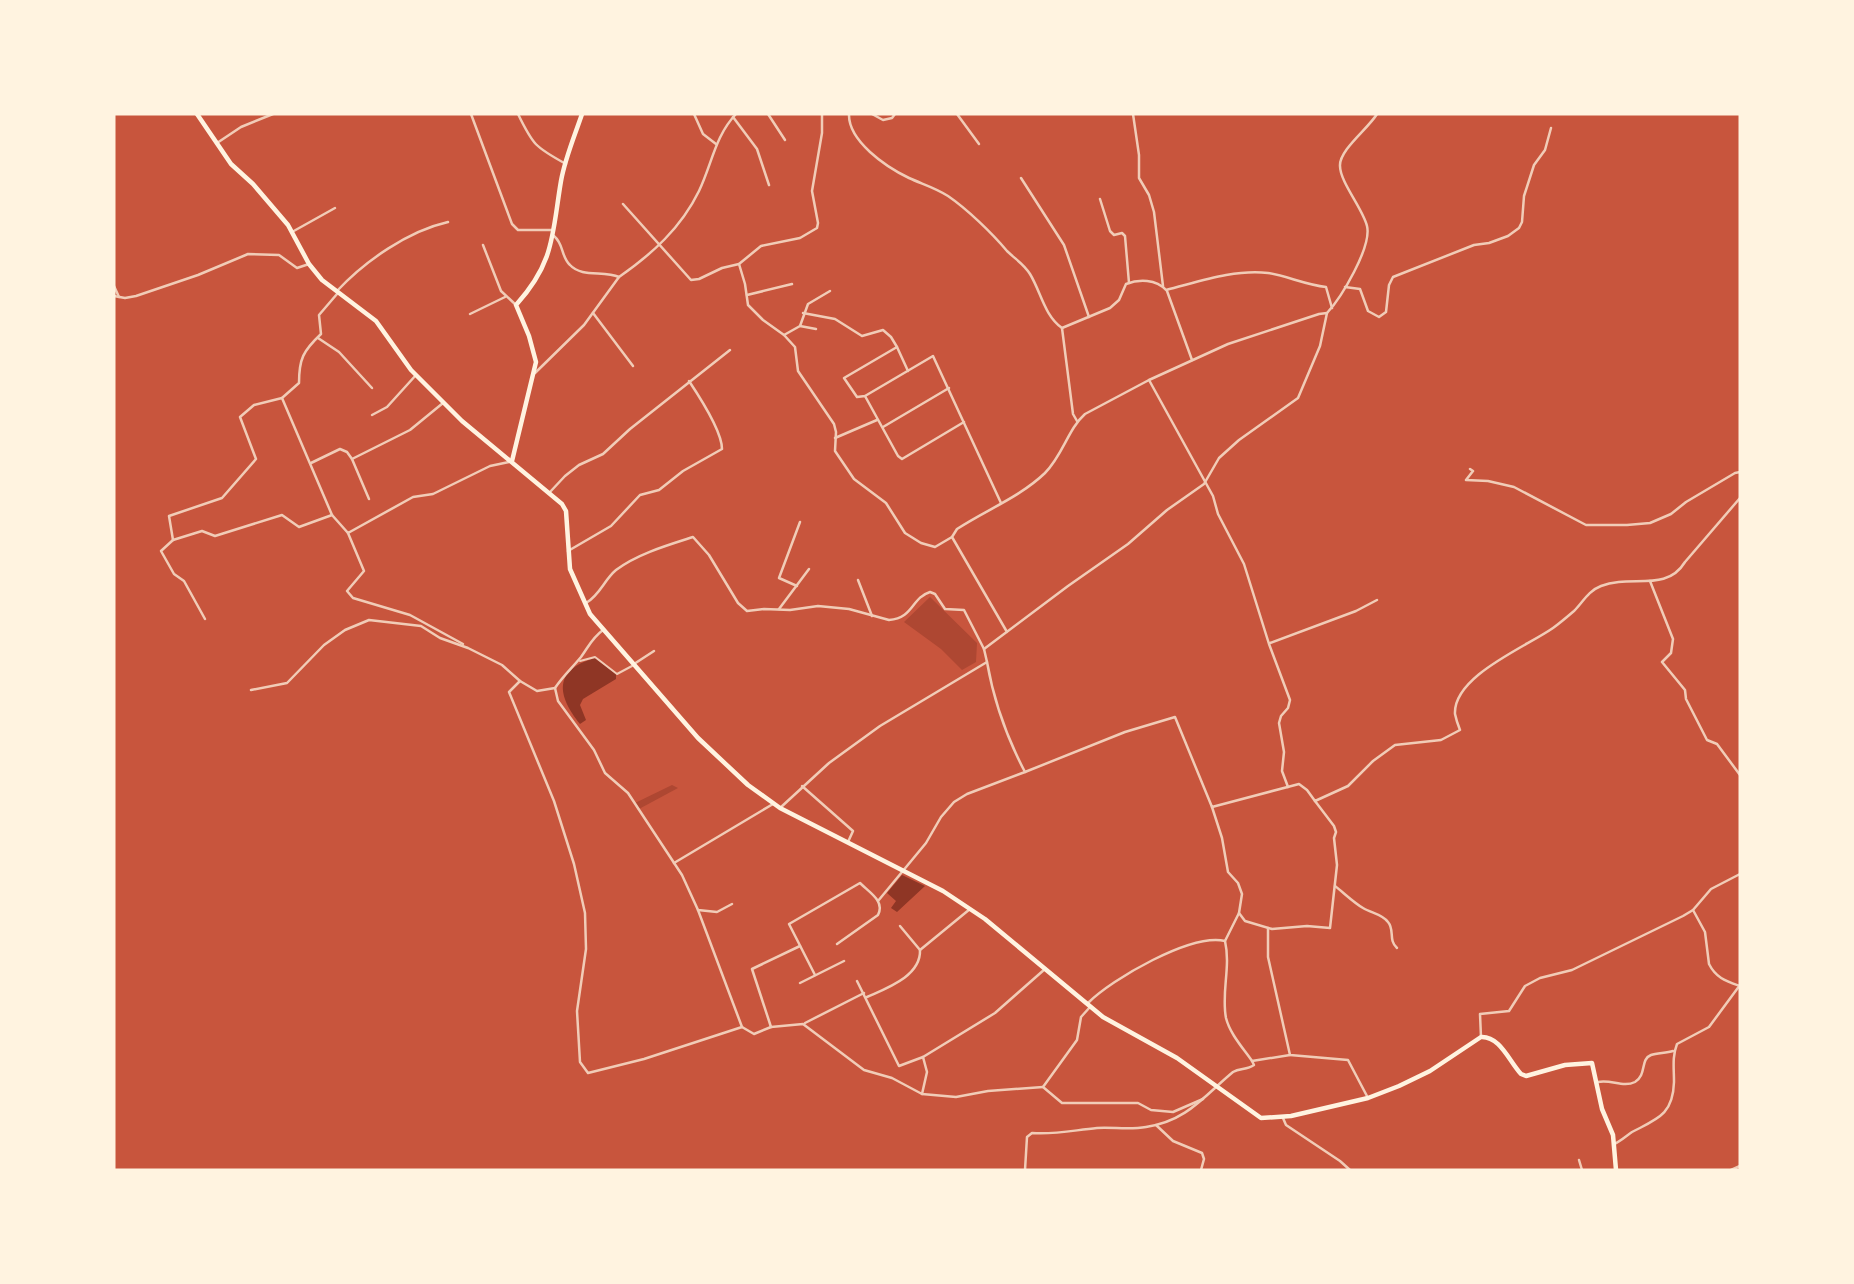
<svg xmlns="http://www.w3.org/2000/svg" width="1854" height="1284" viewBox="0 0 1854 1284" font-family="'Varela Round',sans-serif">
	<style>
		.green { fill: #ae4732 }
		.water { fill: #8f3625 }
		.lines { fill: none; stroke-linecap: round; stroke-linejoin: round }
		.pedestrian { stroke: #f1ccb7; stroke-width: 2 }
		.minor { stroke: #f1ccb7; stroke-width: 2.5 }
		.secondary { stroke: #fff3e0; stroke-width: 4.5 }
		.primary { stroke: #fff3e0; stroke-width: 4.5 }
	</style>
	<rect width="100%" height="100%" fill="#c8553d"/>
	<g class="green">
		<path d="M930 597 977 643 976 662 962 670 941 649 904 622Z"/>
		<path d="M672 785 678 788 639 809 635 803Z"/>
	</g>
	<g class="water">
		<path d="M595 658 616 674V679L583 699 580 705 586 720 580 724C557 695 553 670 595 658Z"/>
		<path d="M902 875 925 886 897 912 891 908 896 901 887 893Z"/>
	</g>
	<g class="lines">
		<path class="pedestrian" d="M580 661 595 657 617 674 632 666"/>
		<g class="minor">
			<path d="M471 114 512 224 518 230H553"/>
			<path d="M518 114C533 145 535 147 566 164"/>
			<path d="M694 114 703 134 716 144"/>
			<path d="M768 114 785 140"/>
			<path d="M849 114C848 141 886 167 909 178 922 184 936 188 948 196 967 209 992 233 1007 251 1015 259 1024 264 1030 274 1041 292 1044 315 1062 328L1073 414 1077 421"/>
			<path d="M872 114 883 120 892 118 895 114"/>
			<path d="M957 114 979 144"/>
			<path d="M1133 114 1139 155V178L1149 195 1154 212 1163 286"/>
			<path d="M733 117 757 149 769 185"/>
			<path d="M217 143 241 127 273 114"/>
			<path d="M1021 178 1064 245 1089 317"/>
			<path d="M1100 199 1110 231 1114 235 1122 233 1125 236 1129 283"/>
			<path d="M623 204 691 280 699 279 722 268 739 264 761 246 800 238 817 228 818 223 812 191 822 133V114"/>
			<path d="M292 232 335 208"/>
			<path d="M554 236C564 244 561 257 570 265 582 278 604 270 619 277 652 254 681 228 699 191 712 164 715 136 736 114"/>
			<path d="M483 245 501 291 516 305"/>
			<path d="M739 264 745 284 748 305 763 320 784 335 795 347 798 371 834 424 836 432 835 451 854 479 886 503 905 533 921 543 935 547 952 537"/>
			<path d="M114 286 119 297"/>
			<path d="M1345 287 1360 289 1368 311 1379 317 1386 312 1389 285 1393 277 1474 245 1489 243 1508 236 1519 228 1522 222 1524 196 1534 165 1545 150 1551 128"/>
			<path d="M337 291C365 261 408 231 448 222"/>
			<path d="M1167 291 1192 360"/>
			<path d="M337 294 319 315 321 334C303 351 299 359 299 383L282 398 332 515 348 533 413 497 433 494 490 466 509 462"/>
			<path d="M747 295 792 284"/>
			<path d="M114 296 125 298 136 296 198 275 248 254 279 255 297 268 309 264"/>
			<path d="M593 313 633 366"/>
			<path d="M803 313 835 319 862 336 883 330 891 337 897 347"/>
			<path d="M1327 313C1341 298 1372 247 1367 226 1363 209 1340 182 1340 166 1339 150 1368 129 1377 114"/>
			<path d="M470 314 505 297"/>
			<path d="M800 326 816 329"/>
			<path d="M1062 328 1110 308 1119 300 1126 284C1139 279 1156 279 1166 290 1198 282 1234 269 1268 273 1287 276 1306 285 1326 287L1332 308"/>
			<path d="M784 335 800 326 808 304 830 291"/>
			<path d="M318 338 339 352 372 388"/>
			<path d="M908 371 897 347 844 378 857 397 865 396 933 356 1001 503"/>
			<path d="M535 373 584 325 619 277"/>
			<path d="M1149 380 1213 496 1218 514 1244 564 1269 644 1290 700 1288 708 1281 716 1279 723 1284 752 1282 771 1288 787"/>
			<path d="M865 396 898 456 902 459 964 422"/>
			<path d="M282 398 254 405 240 417 256 459 222 498 169 516 173 540 202 531 215 536 282 515 299 527 332 515"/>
			<path d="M372 415 387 407 416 375"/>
			<path d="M883 427 949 388"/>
			<path d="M835 438 877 420"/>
			<path d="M352 459 369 499"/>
			<path d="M311 463 340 449 347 452 352 459 410 430 443 403"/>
			<path d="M1470 469 1473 471 1466 480 1488 481 1514 487 1586 525H1627L1650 523 1671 514 1686 502 1735 473 1740 472"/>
			<path d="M550 492 565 476 579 465 603 454 630 429 730 350"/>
			<path d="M348 533 364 571 347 591 353 598 410 615 463 644"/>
			<path d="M173 540 161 551 174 574 184 581 205 619"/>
			<path d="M568 551 611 526 640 495 659 490 683 471 722 449C722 432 699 396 689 381"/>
			<path d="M858 580 872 616"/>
			<path d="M1650 581 1673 639 1671 653 1662 662 1685 690 1686 699 1707 740 1717 744 1740 775"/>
			<path d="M797 586 779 578 800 522"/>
			<path d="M586 603C600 595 604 580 616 570 637 554 668 545 693 537L709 555 738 603 747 611 764 609 790 610 818 606 849 609 889 620C914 618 911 598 930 592L935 594 945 609 964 610 984 649 987 662 880 726 829 763 780 808"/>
			<path d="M779 609 809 569"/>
			<path d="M1270 643 1356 611 1377 600"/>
			<path d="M984 649 1068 586 1128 544 1167 510 1204 484 1219 458 1239 440 1298 398 1320 346 1327 313 1319 314 1228 344 1149 380 1085 414C1068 429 1063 455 1045 473 1020 497 986 510 957 529L952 537 1007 632"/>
			<path d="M634 664 654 651"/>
			<path d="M520 681 509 692 554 801 574 864 585 913 586 949 577 1011 580 1062 588 1073 644 1059 742 1027 754 1034 771 1027 803 1024 864 1070 892 1078 922 1094 956 1097 988 1091 1043 1087"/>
			<path d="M555 688 558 701 594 750 605 773 628 793 682 875 698 910 717 912 732 904"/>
			<path d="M251 690 287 683 324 645 345 630 369 620 421 626 440 638 468 648 502 665 520 681 537 691 555 688C563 676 572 668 581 657 589 646 592 638 603 630"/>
			<path d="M1025 772 1125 732 1175 717 1212 807 1299 784 1307 790 1315 801 1348 786 1373 761 1395 745 1441 740 1460 730C1458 725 1456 719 1455 714 1453 676 1526 647 1553 628 1560 623 1567 617 1574 611 1583 602 1588 591 1601 586 1631 574 1666 593 1685 562L1740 498"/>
			<path d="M802 786 853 831 848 842"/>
			<path d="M1212 807 1222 838 1228 872 1238 883 1242 894 1239 913 1245 921 1272 929 1307 926 1330 928 1337 865 1334 838 1336 832 1334 826 1315 801"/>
			<path d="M674 863 773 804"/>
			<path d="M1335 886C1344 893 1353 902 1363 908 1371 913 1382 914 1388 922 1395 930 1388 940 1397 948"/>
			<path d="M878 901 926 843 941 817 954 802 967 794 1025 772C1006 736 994 702 987 662"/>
			<path d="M698 910 742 1027"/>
			<path d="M1693 910 1705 932 1709 964C1716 978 1726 981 1740 986"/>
			<path d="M900 926 920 950"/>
			<path d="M1268 928V957L1290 1055 1348 1060 1368 1098"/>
			<path d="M1225 941C1231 967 1221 993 1226 1018 1230 1034 1243 1048 1252 1061L1290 1055"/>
			<path d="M815 975 789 924 860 883C870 893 885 901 878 915L837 944"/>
			<path d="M857 981 899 1066 923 1057 995 1013 1045 969"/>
			<path d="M800 983 844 961"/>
			<path d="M867 997C887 988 921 976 920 950L970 909"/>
			<path d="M1088 1003C1112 979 1191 933 1225 941L1239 913"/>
			<path d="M1090 1007 1081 1017 1077 1040 1043 1087 1062 1103H1138L1151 1110 1173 1112 1203 1099"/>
			<path d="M805 1023 864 993"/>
			<path d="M771 1027 752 969 800 946"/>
			<path d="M1481 1037 1480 1014 1509 1011 1525 986 1540 978 1572 970 1683 916 1693 910 1711 889 1740 874"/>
			<path d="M1598 1082C1611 1079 1623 1088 1635 1082 1647 1075 1640 1059 1651 1055 1657 1053 1666 1053 1673 1051"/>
			<path d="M922 1094 927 1072 923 1057"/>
			<path d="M1283 1118 1286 1125 1340 1161 1350 1170"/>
			<path d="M1156 1125 1173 1141 1202 1153 1204 1159 1201 1170"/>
			<path d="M1614 1144C1621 1141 1626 1136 1632 1132 1657 1119 1673 1115 1674 1082 1674 1068 1672 1057 1677 1044L1709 1027 1740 985"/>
			<path d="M1579 1160 1582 1170"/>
			<path d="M1025 1170 1027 1137 1032 1133C1054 1135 1075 1130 1097 1128 1113 1127 1130 1130 1146 1127 1187 1121 1204 1096 1233 1072 1240 1068 1247 1070 1254 1065L1252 1061"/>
			<path d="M1731 1170 1740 1166"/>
		</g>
		<path class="secondary" d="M512 461 536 362 529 336 516 305C555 262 552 234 561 181 565 158 575 135 582 114"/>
		<path class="primary" d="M197 114 231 164 253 184 288 225 309 264 322 280 376 321 411 370 462 421 562 504 566 511 570 569 590 614 698 738 748 785 780 808 943 891 985 919 1103 1017 1177 1058 1261 1118 1291 1116 1368 1098 1399 1086 1430 1071 1481 1037C1500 1036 1509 1061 1521 1074L1526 1076 1565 1065 1592 1063 1602 1109 1613 1135 1616 1170"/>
	</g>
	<rect width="1854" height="1284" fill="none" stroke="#fff3e0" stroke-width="231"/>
</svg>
